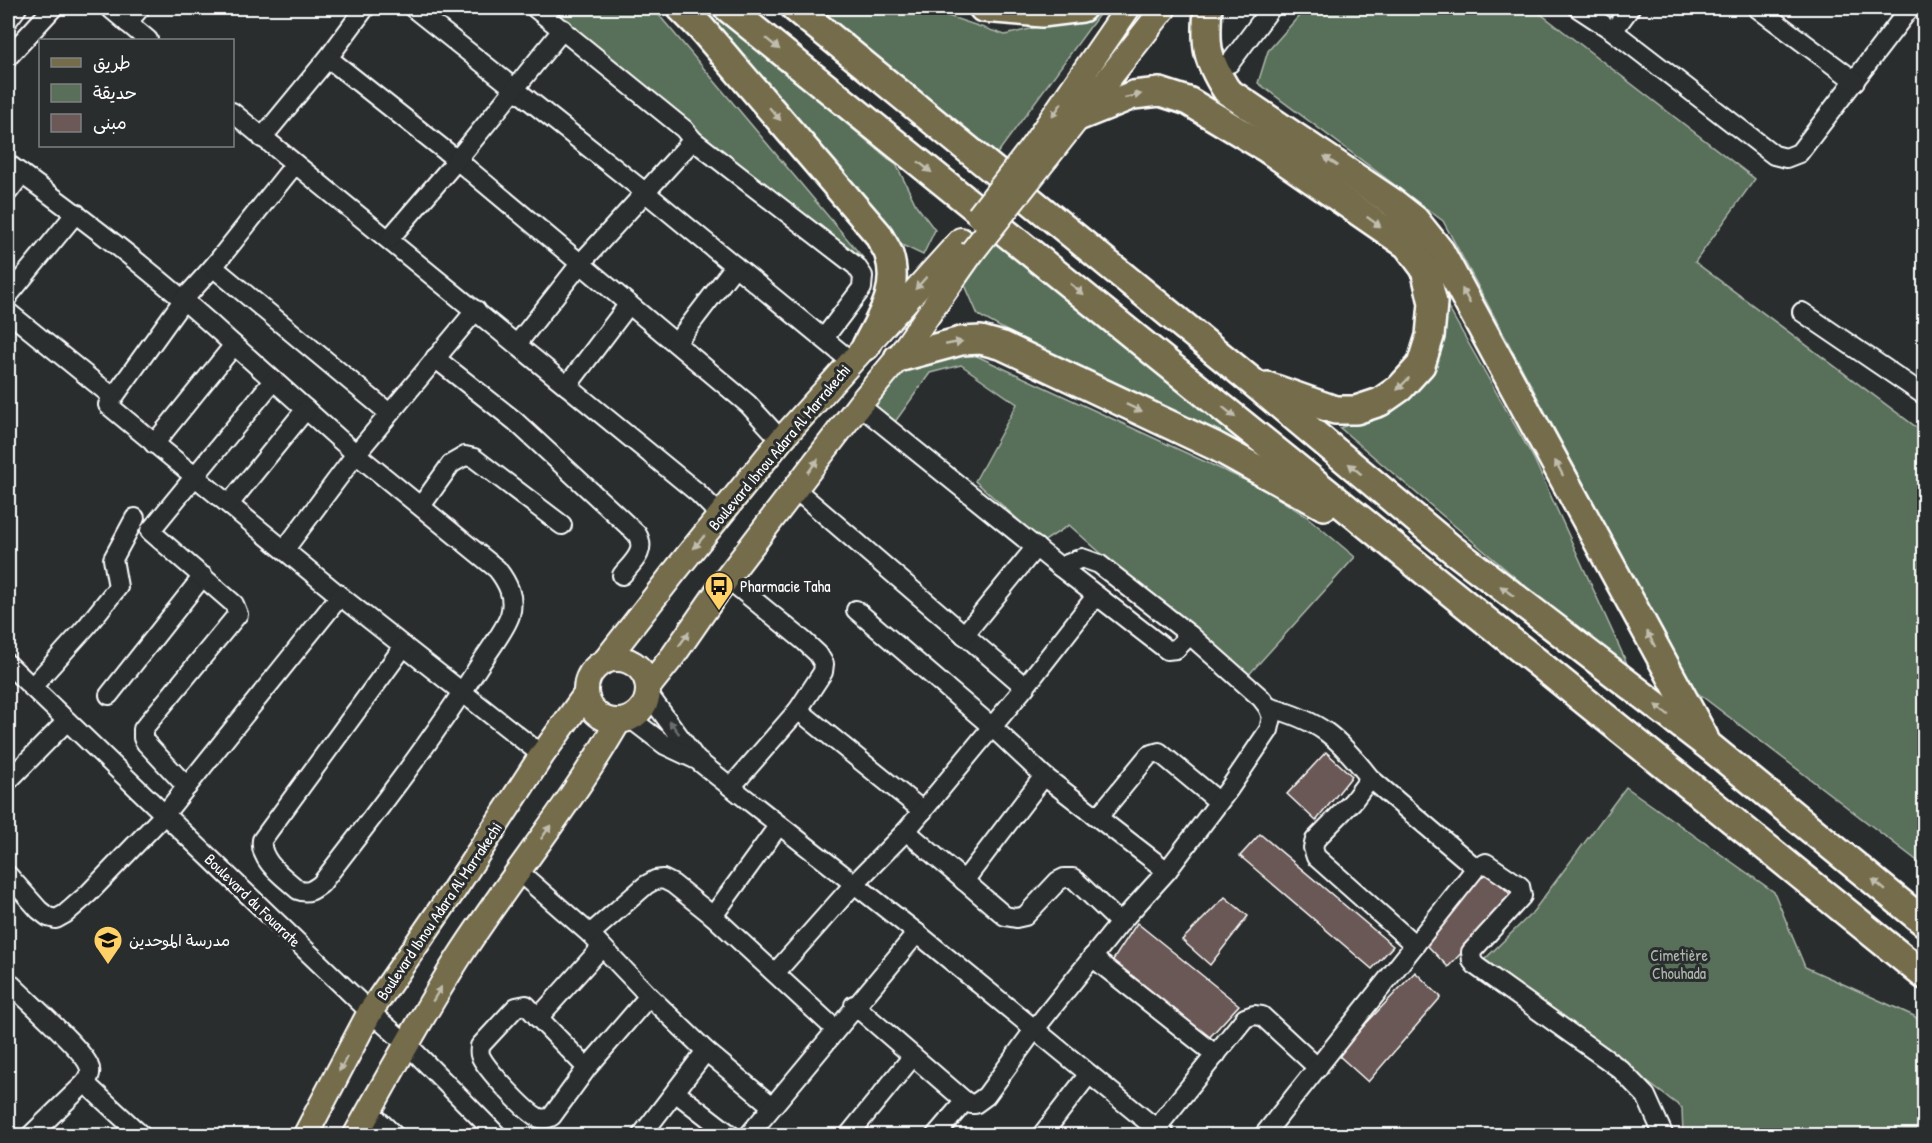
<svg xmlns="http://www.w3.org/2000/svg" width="1932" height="1143" viewBox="0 0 1932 1143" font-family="'Patrick Hand','Playpen Sans Arabic',sans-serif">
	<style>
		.green { fill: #596f5a; stroke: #acb7ac; stroke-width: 1.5 }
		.building { fill: #6b5857; stroke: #fff; stroke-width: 1.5 }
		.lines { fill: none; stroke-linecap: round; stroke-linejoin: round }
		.minor-casing { stroke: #fff; stroke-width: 22 }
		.major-casing { stroke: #fff; stroke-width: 28 }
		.highway-casing { stroke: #fff; stroke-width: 32 }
		.minor { stroke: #2a2d2e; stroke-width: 18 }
		.major { stroke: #746c4b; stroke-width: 24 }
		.highway { stroke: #746c4b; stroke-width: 27 }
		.major-bridge-casing { stroke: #fff; stroke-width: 28; stroke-linecap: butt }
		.major-bridge { stroke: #746c4b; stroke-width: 24 }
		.oneway { fill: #c0bdae }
		.oneway2 { fill: #6a6c6d }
		.labels { text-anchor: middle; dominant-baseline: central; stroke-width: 6; stroke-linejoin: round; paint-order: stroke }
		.street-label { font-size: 16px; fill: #fff; stroke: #2a2d2e }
		.poi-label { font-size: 16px; fill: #fff; stroke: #2a2d2e; text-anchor: start }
		.park-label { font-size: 16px; fill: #acb7ac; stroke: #2a2d2e }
	</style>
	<rect width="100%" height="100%" fill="#2a2d2e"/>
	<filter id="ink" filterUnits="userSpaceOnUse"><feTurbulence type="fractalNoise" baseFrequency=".0167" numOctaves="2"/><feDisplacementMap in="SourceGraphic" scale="12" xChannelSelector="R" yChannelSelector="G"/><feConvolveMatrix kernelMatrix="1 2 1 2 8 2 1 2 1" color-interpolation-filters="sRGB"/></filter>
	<g filter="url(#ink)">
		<g class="green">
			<path d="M544 8H653L865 260 844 254Z"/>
			<path d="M694 8H709L897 166 916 205 935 230 923 255 887 238Z"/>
			<path d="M810 8H924L1005 35 1101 12 994 158Z"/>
			<path d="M1306 8H1533L1755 179 1695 262 1924 433V866L1695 691 1443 221 1258 83 1268 51Z"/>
			<path d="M998 239 1261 455 1069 365 978 315 965 285Z"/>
			<path d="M1444 300 1534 459 1634 679 1340 428 1401 405 1434 370Z"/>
			<path d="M966 351 1264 489 1306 516 1355 557 1244 680 1069 525 1043 542 975 481 1017 404 961 365 930 373 895 422 871 403 891 376 938 355Z"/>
			<path d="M1626 787 1774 892 1805 967 1914 1016 1924 1025V1135H1683L1682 1108 1484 960 1532 913Z"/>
		</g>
		<g class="building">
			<path d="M1326 752 1352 776 1316 821 1287 794Z"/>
			<path d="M1260 834 1393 946 1372 969 1240 856Z"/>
			<path d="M1487 871 1514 898 1448 967 1423 941Z"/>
			<path d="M1225 897 1248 916 1210 965 1182 940Z"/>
			<path d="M1137 923 1239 1005 1208 1039 1111 963Z"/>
			<path d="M1415 972 1441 997 1368 1082 1337 1054Z"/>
		</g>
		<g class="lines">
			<g class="minor-casing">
				<g id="minor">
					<path d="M110 8 148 40"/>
					<path d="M413 8 646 193 852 362"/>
					<path d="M1578 8 1613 31 1774 155 1786 158 1799 153 1910 8"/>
					<path d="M1757 8 1855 81"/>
					<path d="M8 20 17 8"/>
					<path d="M127 23 140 8"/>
					<path d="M1613 31 1630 8"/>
					<path d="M8 57 53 8"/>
					<path d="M328 58 365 8"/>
					<path d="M1230 63 1271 8"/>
					<path d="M232 112 698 493 721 516"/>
					<path d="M262 138 328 58 457 160 748 404 781 440"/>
					<path d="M693 140 856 266 863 276 862 288 824 338"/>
					<path d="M8 164C86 220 163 279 234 345"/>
					<path d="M295 164 213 267 184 299 108 405 340 596 542 755"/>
					<path d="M8 192 22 174"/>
					<path d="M389 239 457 160 563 29"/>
					<path d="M213 267 389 413"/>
					<path d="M8 296 76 213"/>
					<path d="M8 312 113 397"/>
					<path d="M1802 312 1924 395"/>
					<path d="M676 343 735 266"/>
					<path d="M517 344 580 264 693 140 684 129 535 8"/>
					<path d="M435 358 515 421 637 534C647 551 633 562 622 575"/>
					<path d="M567 386 629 304"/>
					<path d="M154 444 234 345 356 454 497 569C508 583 515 597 510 615 506 629 487 653 479 666 431 742 376 813 321 884 313 890 308 894 298 890 284 877 259 861 262 840L404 646"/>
					<path d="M795 489 1025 687"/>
					<path d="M229 504 306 409"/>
					<path d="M421 506 451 464 465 456 474 458 562 525"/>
					<path d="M285 549 356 454 476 310"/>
					<path d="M1060 567 1167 650 1176 649 1190 635"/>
					<path d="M727 578 804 641 818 654 824 664 823 672 798 710 923 811"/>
					<path d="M856 610 991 726 1044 776 1167 871"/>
					<path d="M964 635 1036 547"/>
					<path d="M8 664 370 1012 407 1044 498 1136"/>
					<path d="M32 687 87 626 118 587 113 559 135 518"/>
					<path d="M109 695 203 576"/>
					<path d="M649 695 696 759"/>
					<path d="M1268 707C1320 721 1337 736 1370 778"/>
					<path d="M631 719 665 745 697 760 731 787 917 933 1165 1136"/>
					<path d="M8 781 67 721"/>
					<path d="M187 787 146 743 143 738V729L238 614 234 604 150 531 273 381"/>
					<path d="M731 787 798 710"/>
					<path d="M1098 817 1149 755 1159 752 1219 802"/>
					<path d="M906 831 1005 916 1016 918 1025 916 1058 881 1064 878H1073L1120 923"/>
					<path d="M519 872 590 934 649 996 706 1051 772 1106"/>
					<path d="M8 875 39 910 48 917 56 919 65 914 88 894 164 815 340 596"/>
					<path d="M964 881 1044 776"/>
					<path d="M713 916 779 825"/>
					<path d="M590 934 646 885 655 880 663 879 673 884 713 916 835 1029"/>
					<path d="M1415 945 1316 857 1313 848 1315 840 1353 801 1370 778 1476 868"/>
					<path d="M1092 957 1216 1055"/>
					<path d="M776 972 855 883 906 831 1025 687 1096 596"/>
					<path d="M8 981C23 997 84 1050 89 1066 92 1072 89 1078 85 1083L30 1136"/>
					<path d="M854 1005 965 1101 971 1104H975L986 1096 1034 1030 1120 923 1167 871 1229 789 1269 730 1272 717 1268 707 1261 698 1190 635 1099 564 1082 558 1060 567 859 405"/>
					<path d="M538 1018 601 948"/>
					<path d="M587 1068 526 1005 516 1007 480 1046C480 1049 479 1053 480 1055 485 1068 527 1113 539 1118 544 1119 548 1119 552 1116L587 1068 649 996"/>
					<path d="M85 1083 142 1136"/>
					<path d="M675 1092 732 1136"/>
					<path d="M369 1111 395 1136"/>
					<path d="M641 1136 706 1051"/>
					<path d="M748 1136 917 933"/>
					<path d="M848 1136 913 1056"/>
					<path d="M935 1136 965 1101"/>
					<path d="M1041 1136 1089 1074"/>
					<path d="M1150 1136 1245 1018 1254 1015 1262 1016 1318 1068"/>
					<path d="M1263 1136 1476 868 1486 863 1520 886 1522 896 1471 952 1472 961 1476 966 1620 1069 1646 1096 1664 1136"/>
				</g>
			</g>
			<g class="major-casing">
				<g id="major">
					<path d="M1033 146 1128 8"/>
					<path d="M1047 157 1164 8"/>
					<circle cx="617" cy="690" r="31"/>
					<path d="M605 661 672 575 781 440 961 240"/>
					<path d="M649 686 673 656 727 578 859 405 898 358 972 252"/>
					<path d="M305 1136 370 1012 454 890 542 755 586 694"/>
					<path d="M355 1136C389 1076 422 1015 459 957 510 878 571 804 618 722"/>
				</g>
			</g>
			<g class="highway-casing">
				<g id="highway">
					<path d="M681 8 701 28 878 234C881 241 887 248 889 255 900 289 881 317 866 346"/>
					<path d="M728 8 1924 975"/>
					<path d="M795 8 1249 379 1452 549 1709 746 1924 922"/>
					<path d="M983 8 1042 13 1082 8"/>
					<path d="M1208 8C1205 46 1206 58 1227 91L1392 202 1415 220 1440 251 1704 737"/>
					<path d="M1078 117 1133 95 1160 92 1188 101 1266 148 1407 245 1425 269 1433 303 1430 336 1421 365 1400 388 1380 402 1356 410H1335L1267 386"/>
					<path d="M898 358 961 341 981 340 1003 346 1215 446 1324 506"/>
				</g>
			</g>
			<use href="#minor" class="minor"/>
			<use href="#major" class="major"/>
			<use href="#highway" class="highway"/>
			<g class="major-bridge-casing">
				<g id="major-bridge">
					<path d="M979 216 1033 146"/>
					<path d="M972 252 1047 157"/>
				</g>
			</g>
			<use href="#major-bridge" class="major-bridge"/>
		</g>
		<defs><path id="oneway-solid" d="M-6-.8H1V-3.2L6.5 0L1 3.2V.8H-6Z" transform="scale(1.5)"/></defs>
		<g class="oneway">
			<use href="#oneway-solid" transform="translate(773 44) rotate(39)"/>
			<use href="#oneway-solid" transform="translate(1133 96) rotate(-13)"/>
			<use href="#oneway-solid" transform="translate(1057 110) rotate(125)"/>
			<use href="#oneway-solid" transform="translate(775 114) rotate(49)"/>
			<use href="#oneway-solid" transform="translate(1331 161) rotate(-146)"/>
			<use href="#oneway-solid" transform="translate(925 167) rotate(39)"/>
			<use href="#oneway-solid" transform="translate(1374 222) rotate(35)"/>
			<use href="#oneway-solid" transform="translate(921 283) rotate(132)"/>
			<use href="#oneway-solid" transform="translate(1077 289) rotate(39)"/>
			<use href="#oneway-solid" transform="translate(1466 296) rotate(-118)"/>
			<use href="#oneway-solid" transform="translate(954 343) rotate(-11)"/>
			<use href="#oneway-solid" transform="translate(1403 384) rotate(135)"/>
			<use href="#oneway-solid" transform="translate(1134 408) rotate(25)"/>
			<use href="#oneway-solid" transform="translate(1229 412) rotate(39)"/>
			<use href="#oneway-solid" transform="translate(813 466) rotate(-53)"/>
			<use href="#oneway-solid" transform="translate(1559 468) rotate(-118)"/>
			<use href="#oneway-solid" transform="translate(1355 469) rotate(-140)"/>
			<use href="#oneway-solid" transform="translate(699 542) rotate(130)"/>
			<use href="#oneway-solid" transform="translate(1507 591) rotate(-143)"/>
			<use href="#oneway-solid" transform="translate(684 639) rotate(-54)"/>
			<use href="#oneway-solid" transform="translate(1651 639) rotate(-118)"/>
			<use href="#oneway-solid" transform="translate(1662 710) rotate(-143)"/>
			<use href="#oneway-solid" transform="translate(546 832) rotate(-55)"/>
			<use href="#oneway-solid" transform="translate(1879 885) rotate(-140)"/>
			<use href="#oneway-solid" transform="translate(437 994) rotate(-59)"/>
			<use href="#oneway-solid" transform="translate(343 1064) rotate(118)"/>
		</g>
		<use class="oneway2" href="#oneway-solid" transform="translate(674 727) rotate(-127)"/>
	</g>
	<defs>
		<g id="bus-pin" transform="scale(1.5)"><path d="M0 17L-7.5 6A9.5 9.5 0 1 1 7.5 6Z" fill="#ffd166" stroke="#2a2d2e"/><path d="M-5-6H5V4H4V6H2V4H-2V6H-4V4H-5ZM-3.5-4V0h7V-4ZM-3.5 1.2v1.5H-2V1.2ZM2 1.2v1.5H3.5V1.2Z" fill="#111"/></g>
		<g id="school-pin" transform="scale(1.5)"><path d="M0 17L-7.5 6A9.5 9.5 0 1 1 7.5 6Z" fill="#ffd166" stroke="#2a2d2e"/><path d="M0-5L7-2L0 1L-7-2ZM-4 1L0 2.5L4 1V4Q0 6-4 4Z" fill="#111"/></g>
	</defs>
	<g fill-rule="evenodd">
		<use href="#bus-pin" x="719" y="586"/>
		<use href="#school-pin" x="108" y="940"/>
	</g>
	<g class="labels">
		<g class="street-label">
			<text transform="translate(779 447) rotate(-50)">Boulevard Ibnou Adara Al Marrakechi</text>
			<text transform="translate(253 900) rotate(44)">Boulevard du Fouarate</text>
			<text transform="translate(439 911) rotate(-56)">Boulevard Ibnou Adara Al Marrakechi</text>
		</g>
		<g class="poi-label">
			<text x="740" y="586">Pharmacie Taha</text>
			<text x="129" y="940">مدرسة الموحدين</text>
		</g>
		<g class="park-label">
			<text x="1679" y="955">Cimetière<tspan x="1679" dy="18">Chouhada</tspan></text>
		</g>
	</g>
	<rect width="1932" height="1143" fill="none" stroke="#2a2d2e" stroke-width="30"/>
	<rect x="15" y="15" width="1902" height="1113" fill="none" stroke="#fff" stroke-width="2" filter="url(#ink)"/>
	<rect x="39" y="39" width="195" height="108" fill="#2a2d2e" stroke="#7f8182" stroke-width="1.5"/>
	<rect x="51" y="58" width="30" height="9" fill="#746c4b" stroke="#7f8182" stroke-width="1.5"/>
	<text x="93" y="69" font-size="18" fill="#ffffff">طريق</text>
	<rect x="51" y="84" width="30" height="18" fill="#596f5a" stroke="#7f8182" stroke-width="1.5"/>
	<text x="93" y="99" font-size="18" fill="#ffffff">حديقة</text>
	<rect x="51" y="114" width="30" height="18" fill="#6b5857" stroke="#7f8182" stroke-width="1.5"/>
	<text x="93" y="129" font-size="18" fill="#ffffff">مبنى</text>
</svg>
